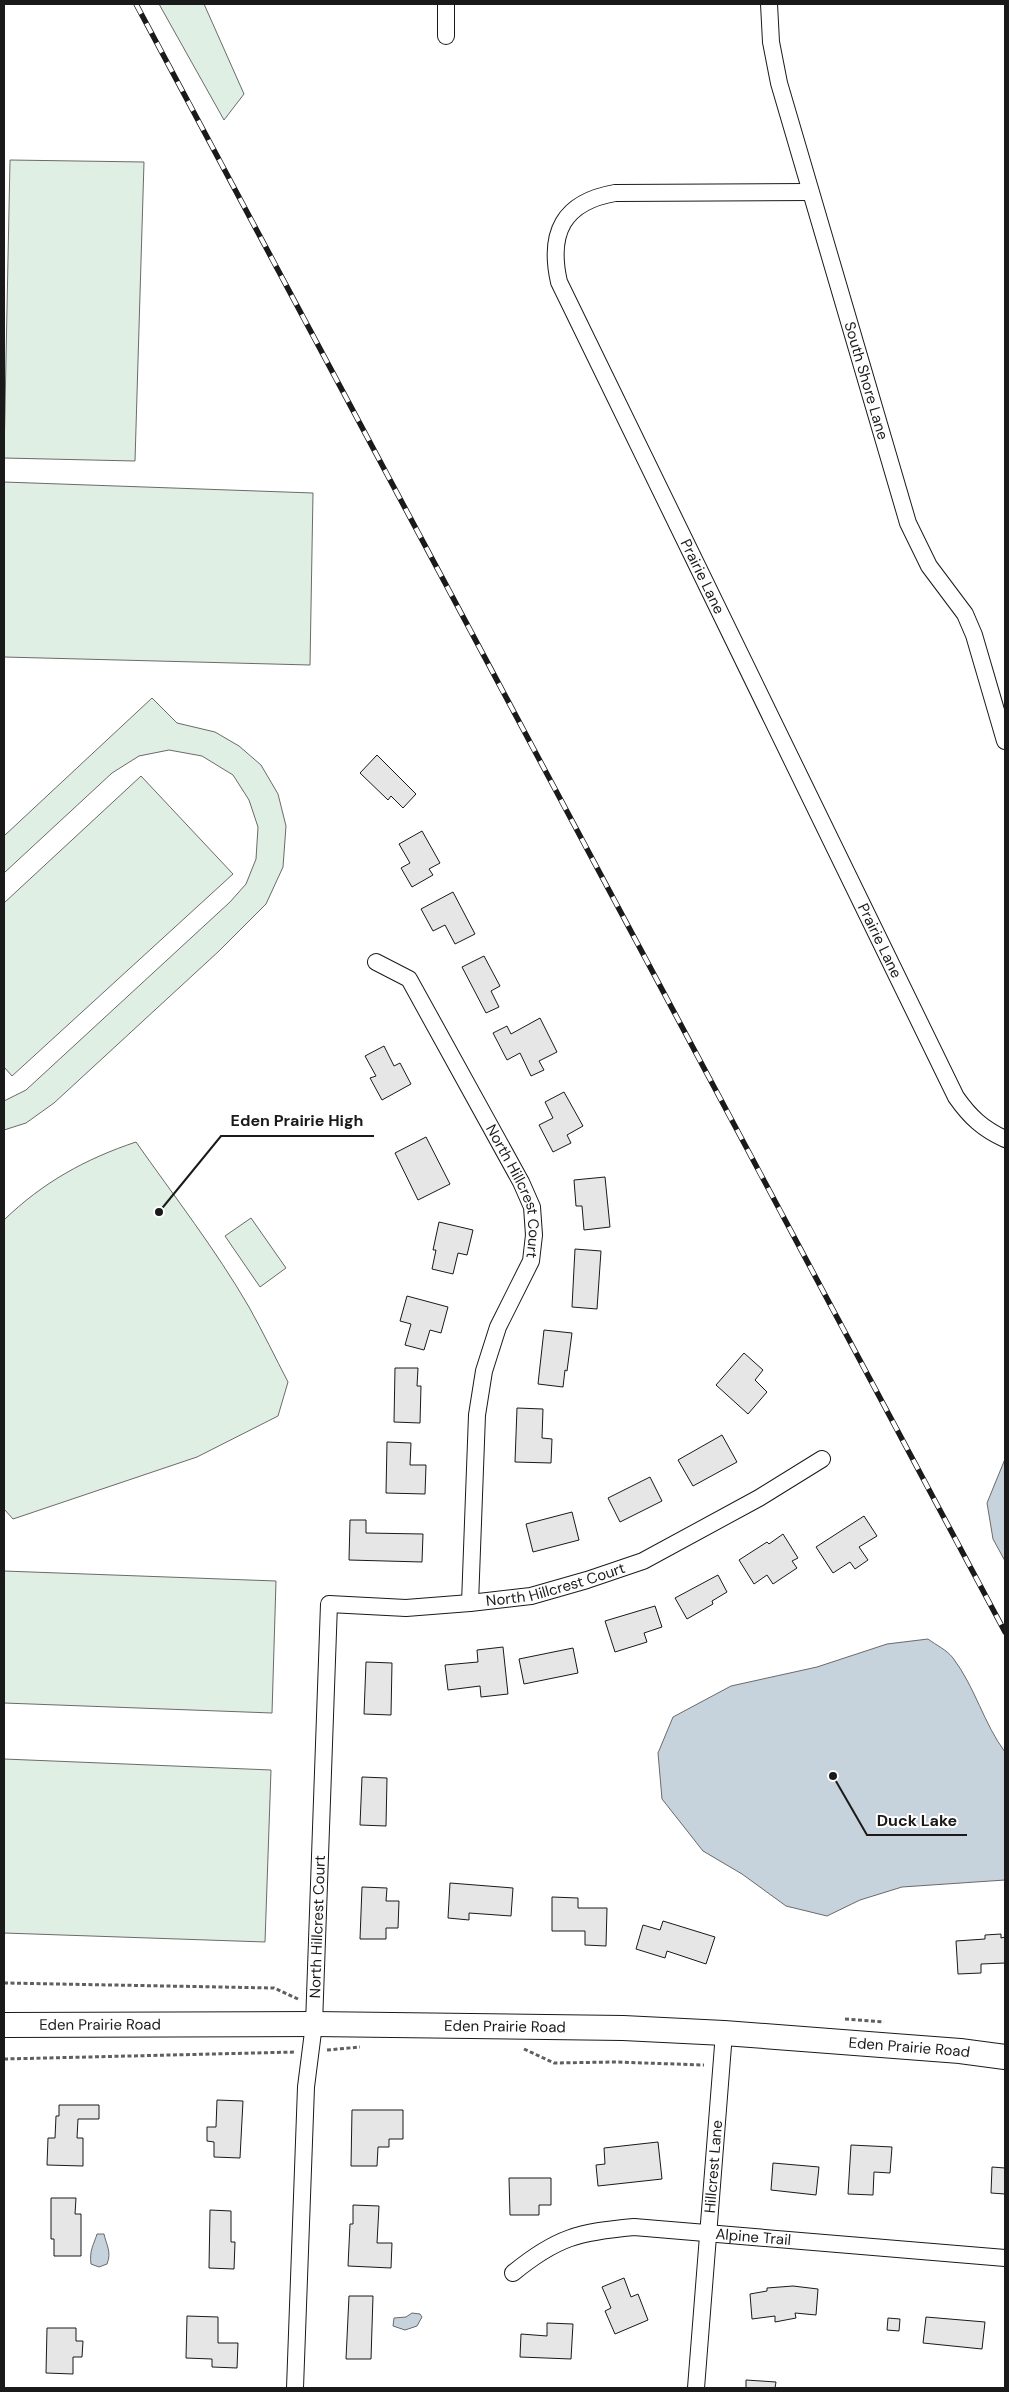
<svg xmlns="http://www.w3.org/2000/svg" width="1009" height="2392" viewBox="0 0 1009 2392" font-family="'DM Sans',sans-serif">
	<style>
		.green { fill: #e0efe3; stroke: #6a6a6a }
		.water { fill: #c6d2dc; stroke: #6a6a6a }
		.building { fill: #e6e6e6; stroke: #1a1a1a }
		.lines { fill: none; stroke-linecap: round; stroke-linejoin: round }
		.street-casing { stroke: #1a1a1a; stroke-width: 18 }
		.secondary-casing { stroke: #1a1a1a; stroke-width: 26 }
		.path { stroke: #5f5f5f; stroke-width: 3; stroke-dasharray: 4 2.5; stroke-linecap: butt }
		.street { stroke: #fff; stroke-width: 16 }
		.secondary { stroke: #fff; stroke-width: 24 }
		.rail-casing { stroke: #1a1a1a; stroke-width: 5.5 }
		.rail { stroke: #fff; stroke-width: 4; stroke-dasharray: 11; stroke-linecap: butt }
		.labels { text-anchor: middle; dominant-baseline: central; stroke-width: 4; stroke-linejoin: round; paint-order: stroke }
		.street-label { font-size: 15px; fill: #1a1a1a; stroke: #fff }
		.leader { fill: none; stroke: #1a1a1a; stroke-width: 2 }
		.callout-dot { fill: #1a1a1a; stroke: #fff; stroke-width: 2 }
		.callout-label { font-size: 16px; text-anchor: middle; font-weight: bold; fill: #1a1a1a; stroke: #fff; stroke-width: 4; stroke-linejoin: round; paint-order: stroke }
	</style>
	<rect width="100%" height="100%" fill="#fff"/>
	<g class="green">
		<path d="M159 4H204L244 94 224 120Z"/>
		<path d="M10 160 144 162 135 461 4 458Z"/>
		<path d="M4 482 313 493 310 665 4 657Z"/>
		<path d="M152 698 177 723 215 732 239 746 261 765 278 794 286 826 283 867 266 904 219 951 54 1103 26 1123 4 1130V1101L26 1090 230 902 246 884 256 859 258 827 249 800 233 775 202 756 169 750 139 756 112 773 4 873V836Z"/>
		<path d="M141 776 233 874 12 1076 4 1067V903Z"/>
		<path d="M136 1142C174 1196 216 1250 249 1307 263 1332 275 1357 288 1382L278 1416 197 1457 13 1519 4 1509V1220C42 1183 85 1159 136 1142Z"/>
		<path d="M251 1218 286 1268 260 1287 225 1236Z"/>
		<path d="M4 1571 276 1581 272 1713 4 1703Z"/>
		<path d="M4 1759 271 1770 265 1942 4 1933Z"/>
	</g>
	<g class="water">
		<path d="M1005 1459V1561L993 1539 987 1503Z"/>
		<path d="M928 1639C936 1645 947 1650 953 1658 975 1687 984 1724 1005 1752V1880L902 1887 860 1900 827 1916 786 1906 742 1874 703 1851 662 1799 658 1753 673 1717 731 1686 817 1667 887 1644Z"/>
		<path d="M97 2234H104C106 2244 112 2252 107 2264L99 2267 91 2264C89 2251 94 2244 97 2234Z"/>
		<path d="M412 2313 420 2314 422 2317 417 2326 405 2330 393 2326 394 2318 406 2317Z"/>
	</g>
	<g class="building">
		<path d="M377 755 416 794 403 808 391 796 388 800 360 773Z"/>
		<path d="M422 831 440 863 429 869 433 875 412 887 401 868 410 863 399 844Z"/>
		<path d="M453 892 475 934 455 944 445 925 433 931 421 909Z"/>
		<path d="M484 956 500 986 491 991 499 1007 486 1013 462 967Z"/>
		<path d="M540 1018 557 1052 539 1061 544 1070 531 1076 520 1053 507 1060 493 1033 507 1026 511 1034Z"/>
		<path d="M384 1046 394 1066 400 1063 411 1084 382 1100 370 1078 376 1076 365 1056Z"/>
		<path d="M564 1092 583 1126 567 1135 571 1143 553 1152 539 1125 553 1118 545 1102Z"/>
		<path d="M426 1137 450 1184 418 1200 395 1153Z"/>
		<path d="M605 1177 610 1227 584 1230 582 1206H576L574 1180Z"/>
		<path d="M439 1222 473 1230 467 1255 458 1253 453 1274 432 1269 436 1250H433Z"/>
		<path d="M575 1249 601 1251 597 1309 572 1307Z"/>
		<path d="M407 1296 448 1307 441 1333 430 1330 424 1350 405 1345 411 1324 400 1321Z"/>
		<path d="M544 1330 572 1333 567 1371 565 1370 563 1387 538 1384Z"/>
		<path d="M744 1353 763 1370 755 1380 767 1392 748 1414 716 1385Z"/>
		<path d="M395 1368H418L417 1386H421L420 1423 394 1422Z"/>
		<path d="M517 1408 543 1409 542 1438 552 1439 551 1463 515 1462Z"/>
		<path d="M722 1435 737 1462 693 1486 678 1460Z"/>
		<path d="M387 1442 411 1443 410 1465H426L425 1494 386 1493Z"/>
		<path d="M650 1477 662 1501 620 1522 608 1498Z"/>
		<path d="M572 1512 579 1540 533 1552 526 1524Z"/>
		<path d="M864 1516 877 1536 859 1547 868 1560 855 1569 850 1562 833 1573 816 1547Z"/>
		<path d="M350 1520H366V1533L423 1534 422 1562 349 1560Z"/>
		<path d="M783 1534 798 1558 792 1561 797 1568 773 1584 767 1575 754 1584 739 1560 767 1542 769 1544Z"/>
		<path d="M718 1575 727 1592 712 1601 713 1604 687 1619 675 1598Z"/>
		<path d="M655 1606 662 1627 644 1633 647 1642 615 1652 605 1621Z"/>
		<path d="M503 1647 508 1694 481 1697 480 1686 448 1690 445 1665 478 1662 477 1650Z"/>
		<path d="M573 1648 578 1673 524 1684 519 1659Z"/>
		<path d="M366 1662 392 1663 391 1715 364 1714Z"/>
		<path d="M362 1777 387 1778 386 1826 360 1825Z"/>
		<path d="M450 1883 513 1888 511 1916 469 1913V1920L448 1918Z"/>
		<path d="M362 1887 387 1888 386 1901H399L398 1928H386V1939H360Z"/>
		<path d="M552 1897 578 1898V1908H607L606 1946 585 1945V1931H552Z"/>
		<path d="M663 1921 715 1937 706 1964 667 1951 665 1958 636 1949 643 1925 660 1930Z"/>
		<path d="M1001 1934V1938L1005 1937V1963L981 1964V1973L958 1974 956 1941 985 1939V1935Z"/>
		<path d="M217 2100 243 2101 240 2158 214 2157V2142L207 2141V2127H216Z"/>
		<path d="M59 2105H99V2119H78L77 2138H83V2166L47 2165 48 2138H55L56 2116H59Z"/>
		<path d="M352 2110H403V2139H389V2147H378L377 2166H351Z"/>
		<path d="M658 2142 662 2179 598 2186 596 2165 605 2164 604 2148Z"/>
		<path d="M851 2145 892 2147 890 2173 874 2172 873 2195 848 2194Z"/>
		<path d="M773 2163 819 2167 816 2195 771 2190Z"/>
		<path d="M992 2167 1005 2168V2194L991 2193Z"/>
		<path d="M509 2178H551V2205H539V2215H510Z"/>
		<path d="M51 2198H76L75 2214H81V2256H54V2239H51Z"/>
		<path d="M353 2205 379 2206 377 2243H392L391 2268 348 2266 350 2224H353Z"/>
		<path d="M210 2210 231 2211V2242H235L234 2269 209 2268Z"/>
		<path d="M624 2278 631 2297 638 2294 648 2320 615 2334 605 2311 611 2308 602 2287Z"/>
		<path d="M793 2286 818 2289 816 2315 795 2313 796 2318 775 2322V2316L752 2319 750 2294 767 2291V2288Z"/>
		<path d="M349 2296H373L371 2359H346Z"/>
		<path d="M187 2316 218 2317V2343H238L237 2368 212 2367V2359L186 2358Z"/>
		<path d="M926 2317 985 2322 982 2349 923 2343Z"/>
		<path d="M888 2318 900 2319 899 2331 887 2330Z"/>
		<path d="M547 2323 573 2324 571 2359 520 2357 521 2334 547 2336Z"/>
		<path d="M47 2328H76V2341H83L82 2357H73V2374L46 2373Z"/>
		<path d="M746 2380 776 2382 775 2388H746Z"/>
	</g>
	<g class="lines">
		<g class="street-casing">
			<g id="street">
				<path id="s1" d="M769 4 771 42 779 83 908 523 929 566 965 614 974 635 1005 741"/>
				<path d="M446 36V4"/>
				<path id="s2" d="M810 192 615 193C563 202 548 233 559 282L956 1097C970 1117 983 1129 1005 1139"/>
				<path id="s3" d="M376 962 409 979 521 1182 532 1207 534 1235 531 1261 498 1327 484 1371 477 1415 470 1603"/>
				<path id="s4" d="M513 2273C557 2237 579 2232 634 2227L1005 2258"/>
				<path id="s5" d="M295 2388 306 2087 314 2024 329 1604 406 1608 470 1603 531 1596 587 1580 643 1561 759 1498 822 1459"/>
				<path id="s6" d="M696 2388 724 2033"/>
			</g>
		</g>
		<g class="secondary-casing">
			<g id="secondary">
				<path id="s7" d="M4 2025 314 2024 623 2028 724 2033 960 2051 1005 2057"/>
			</g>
		</g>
		<g class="path">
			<path d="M4 1983 274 1988 298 1999"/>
			<path d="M845 2019 884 2022"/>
			<path d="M524 2049 554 2063 615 2062 704 2065"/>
			<path d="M327 2050 360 2047"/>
			<path d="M4 2059 296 2052"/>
		</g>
		<use href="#street" class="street"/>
		<use href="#secondary" class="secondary"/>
		<g class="rail-casing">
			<path id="rail" d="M136 4 1005 1632"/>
		</g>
		<use href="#rail" class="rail"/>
	</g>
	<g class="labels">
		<g class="street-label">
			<text stroke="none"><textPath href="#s1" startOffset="390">South Shore Lane</textPath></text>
			<text stroke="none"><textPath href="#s2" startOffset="645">Prairie Lane</textPath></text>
			<text stroke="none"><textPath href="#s2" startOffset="1050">Prairie Lane</textPath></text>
			<text stroke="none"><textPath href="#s3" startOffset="276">North Hillcrest Court</textPath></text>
			<text stroke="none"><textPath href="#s5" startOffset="1014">North Hillcrest Court</textPath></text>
			<text stroke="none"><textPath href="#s5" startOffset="462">North Hillcrest Court</textPath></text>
			<text stroke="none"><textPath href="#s7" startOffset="96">Eden Prairie Road</textPath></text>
			<text stroke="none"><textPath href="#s7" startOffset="501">Eden Prairie Road</textPath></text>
			<text stroke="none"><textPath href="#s7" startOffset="906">Eden Prairie Road</textPath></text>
			<text stroke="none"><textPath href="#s6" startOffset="222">Hillcrest Lane</textPath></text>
			<text stroke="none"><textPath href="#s4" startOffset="252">Alpine Trail</textPath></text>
		</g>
	</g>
	<path class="leader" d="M159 1212L221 1136H374M833 1776L867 1835H967"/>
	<g class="callout-dot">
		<circle cx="159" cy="1212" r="5"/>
		<circle cx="833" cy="1776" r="5"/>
	</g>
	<g class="callout-label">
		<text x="297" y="1126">Eden Prairie High</text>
		<text x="917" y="1826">Duck Lake</text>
	</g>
	<rect width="1009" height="2392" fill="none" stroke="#1a1a1a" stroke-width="10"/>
</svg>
